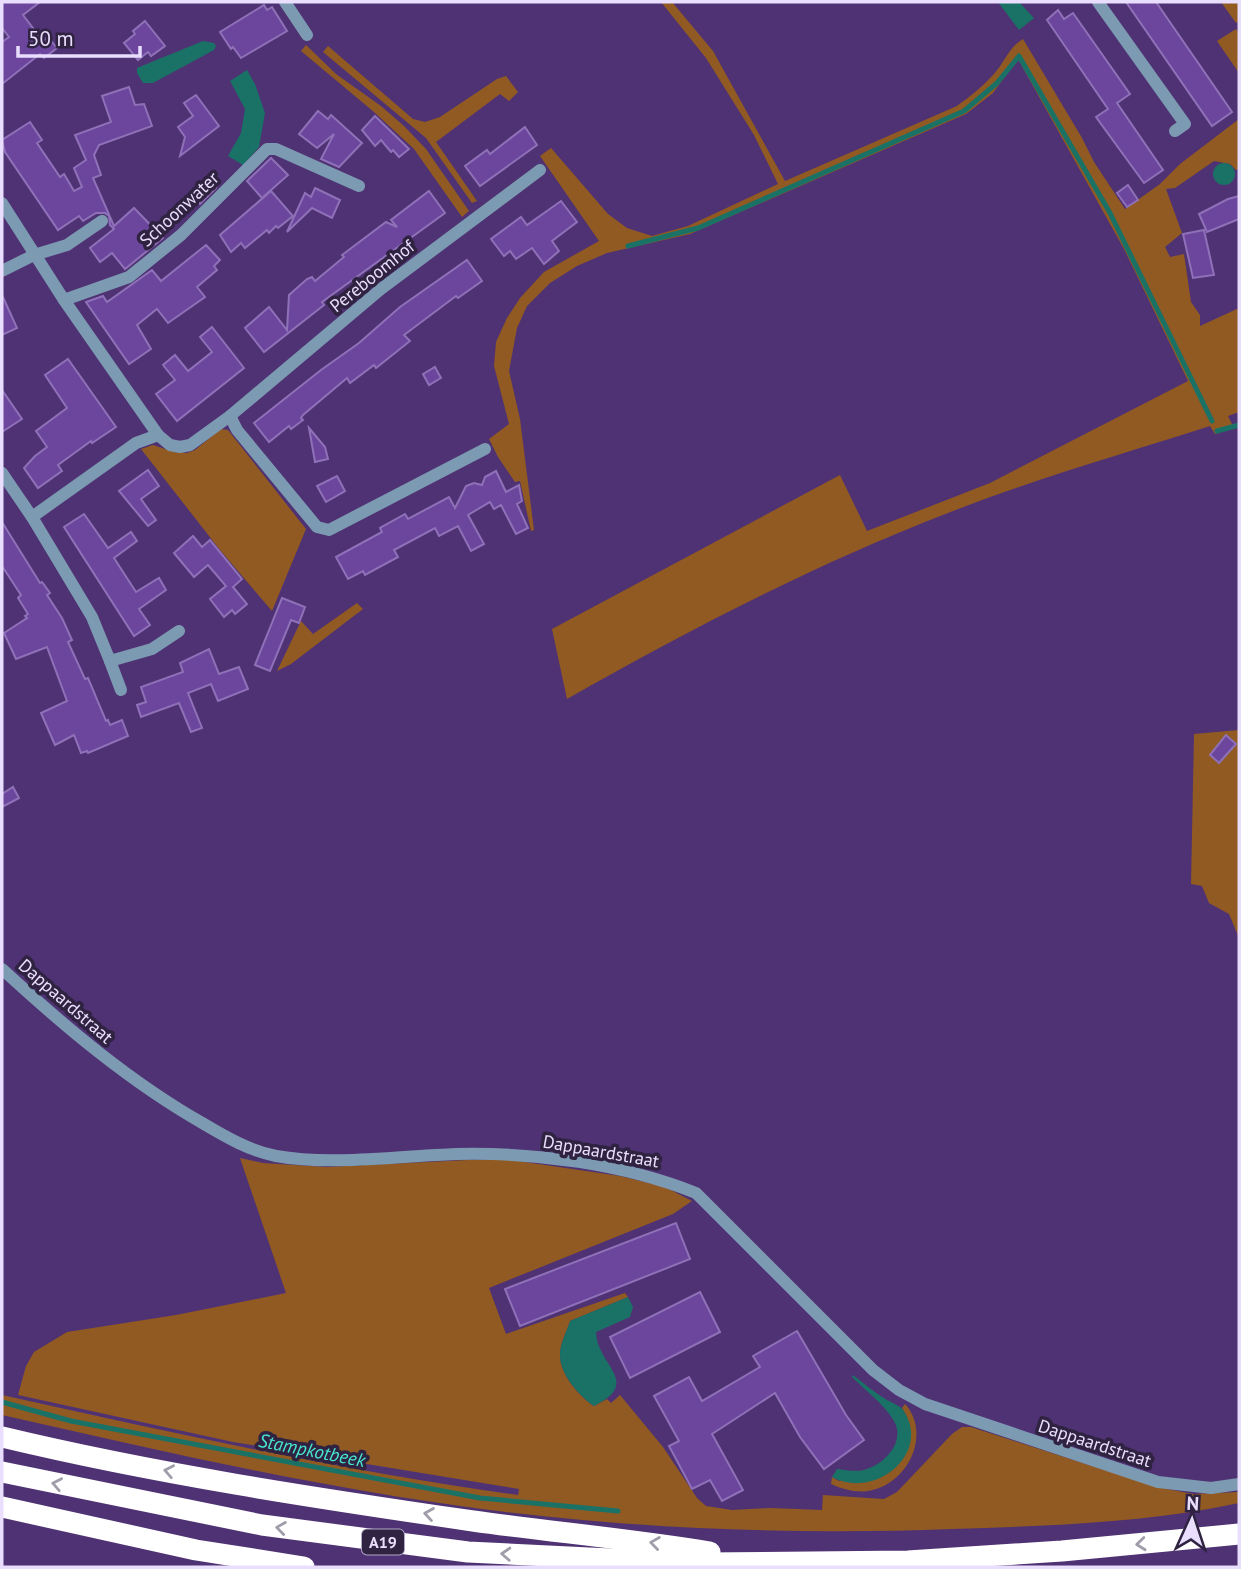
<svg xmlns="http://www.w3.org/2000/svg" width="1241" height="1569" viewBox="0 0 1241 1569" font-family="'PT Sans',sans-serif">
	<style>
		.green { fill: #915a22 }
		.water { fill: #1a7266 }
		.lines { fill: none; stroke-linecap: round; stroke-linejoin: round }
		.stream { stroke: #1a7266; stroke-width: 5 }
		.building { fill: #6c469c; stroke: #8e71b8; stroke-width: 2 }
		.minor { stroke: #7c9ab2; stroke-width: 12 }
		.highway { stroke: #fff; stroke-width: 21 }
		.oneway { stroke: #a19caa }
		.labels { text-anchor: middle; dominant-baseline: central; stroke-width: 7; stroke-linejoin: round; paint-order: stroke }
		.shield { fill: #2f2341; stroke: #b1a6c5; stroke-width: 2 }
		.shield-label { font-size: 16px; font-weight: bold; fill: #e9defd }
		.street-label { font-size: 18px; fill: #e9defd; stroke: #2f2341 }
		.water-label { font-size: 19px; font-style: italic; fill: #48e6d0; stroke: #2f2341 }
	</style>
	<rect width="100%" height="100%" fill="#4f3273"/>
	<g class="green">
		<path d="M661 2H672L713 51 785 181 957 106C972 95 986 84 998 69 1007 57 1010 47 1023 39L1082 138 1094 162 1125 209 1160 184 1180 164 1239 119V169L1236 170 1230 164 1214 161 1175 188 1166 189 1182 233 1165 247 1170 257 1184 254 1191 302 1200 315V326L1239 308V412L1228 416 1234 428 1215 434 1210 426C1123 454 1034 479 948 513 816 564 690 629 567 699L552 629 840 475 867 531 990 483 1188 381 1124 249 1018 59 993 93 966 114 690 234 607 253 577 266 550 283 527 306 517 328 509 371 520 419 534 530 531 531 520 481 515 482 498 457 489 439 509 424 494 366 496 342 507 318 520 298 544 272 599 241 540 156 551 148 608 214 627 228 652 236 688 226 778 184 754 135 706 58Z"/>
		<path d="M1221 2H1239V21L1236 23Z"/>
		<path d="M1236 29 1239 34V73L1217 41Z"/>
		<path d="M306 45 336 74 381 106 404 126 426 149 469 211 462 217 414 149 374 112 301 51Z"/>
		<path d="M328 46 413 119 425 122 440 117 497 79 506 76 518 92 509 101 500 94 436 142 477 201 472 203 426 138 323 52Z"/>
		<path d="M221 429 228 430 306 529 272 611 220 550 141 449 153 445 174 452 187 453 195 450Z"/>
		<path d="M357 603 363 609 291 664 277 671 301 621 313 634Z"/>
		<path d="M1239 730V938L1229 914 1209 903 1202 886 1191 884 1194 734Z"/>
		<path d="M240 1158 263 1163 326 1167 468 1160H511L620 1176 665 1187 692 1201 673 1214 489 1288 506 1334 625 1293 628 1297 570 1321C567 1331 560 1344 560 1354 559 1373 579 1396 594 1406L607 1399 611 1403 620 1395 663 1447 697 1498 706 1506 732 1510 770 1508 822 1510 823 1495 884 1499 897 1492 952 1434 962 1427H971L1157 1487 1193 1494 1239 1492V1503C1146 1523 1047 1526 952 1529 795 1535 638 1529 482 1509 321 1488 160 1451 2 1415V1395C173 1433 344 1471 518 1495L519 1489 233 1442 18 1395 26 1366 34 1352 67 1332 176 1315 286 1293Z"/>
		<path d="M905 1404C932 1434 908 1485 868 1491 856 1493 842 1489 831 1484L832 1477 839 1481 904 1457C910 1440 913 1424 902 1408Z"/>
	</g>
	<g class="water">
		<path d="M998 2H1019L1034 18 1019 30Z"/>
		<path d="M203 41 214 43 216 46 214 50 153 83H143L137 73V68Z"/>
		<path d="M247 70 255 84 265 113 259 147 243 165 228 156 241 133 245 109 230 81Z"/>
		<circle cx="1224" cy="174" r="11"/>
		<path d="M628 1297 633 1307 630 1317 596 1332C597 1366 643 1382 594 1406 579 1396 559 1373 560 1354 560 1344 567 1331 570 1321Z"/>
		<path d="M853 1375C866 1385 877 1395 893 1403 898 1406 902 1407 905 1413 930 1455 874 1500 832 1477L837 1469C846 1470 855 1472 864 1470 884 1465 906 1442 894 1421 884 1404 865 1390 852 1377Z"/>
	</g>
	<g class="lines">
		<g class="stream">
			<path d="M628 246 698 228 964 111 997 83 1019 56 1110 213 1212 421"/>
			<path d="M1217 431 1239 425"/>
			<path d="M2 1402 71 1421 480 1498 618 1511"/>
		</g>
	</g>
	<g class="building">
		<path d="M2 2H40L23 15 43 41 48 37 57 48 44 58 40 54 2 84V42L9 37 2 28Z"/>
		<path d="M1126 2H1156L1232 112 1212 126Z"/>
		<path d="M264 5 267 10 272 7 287 31 241 58 233 47 231 49 220 32Z"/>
		<path d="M1058 10 1064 19 1073 13 1130 94 1117 103 1163 170 1144 183 1096 117 1108 109 1047 20Z"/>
		<path d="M145 21 165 46 151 56 148 52 138 60 124 43 135 34 133 31Z"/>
		<path d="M129 87 135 105 144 104 152 126 99 145 94 155 101 175 93 178 114 226 134 208 163 238 125 269 112 253 100 262 90 248 114 229 110 225 109 216 105 213H96L83 221 79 216 58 230 5 152 2 140 30 122 42 140 37 143 60 177 64 174 74 191 82 187 74 168 86 160 75 135 111 122 102 96Z"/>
		<path d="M196 95 219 126 180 156 185 137 178 127 193 116 184 103Z"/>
		<path d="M318 111 328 119 331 115 362 143 339 167 321 159 334 134 317 148 299 134Z"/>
		<path d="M375 116 409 149 399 157 393 150 391 152 381 140 375 146 362 130Z"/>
		<path d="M525 127 537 145 480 186 465 166 487 150 490 154Z"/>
		<path d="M271 158 288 175 262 198 247 181Z"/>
		<path d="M208 180 216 188 200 204 193 194Z"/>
		<path d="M1128 185 1138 200 1127 207 1117 193Z"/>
		<path d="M315 188 340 200 332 218 312 208 287 232 305 193 311 197Z"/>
		<path d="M271 191 293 216 278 228 276 226 269 233 267 230 245 248 241 243 231 252 220 235Z"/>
		<path d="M429 191 445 213 322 302 324 305 264 352 245 328 269 307 287 330 289 295 307 279 312 277 315 281 344 257 342 255 386 222 397 227 391 220Z"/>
		<path d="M1239 196V219L1207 232 1199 214 1228 199Z"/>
		<path d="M561 201 577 222 552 241 559 251 544 264 532 248 516 259 510 251 504 256 491 239 521 217 527 225Z"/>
		<path d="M1204 230 1214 275 1193 278 1183 234Z"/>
		<path d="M206 245 220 260 214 266 217 270 197 287 205 297 168 323 157 309 137 325 151 349 129 364 86 302 103 296 107 302 152 270 161 281Z"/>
		<path d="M467 260 482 281 458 298 456 296 404 335 410 341 376 368 374 365 350 383 347 378 303 415 301 418 303 420 291 429 289 426 269 442 254 423 321 370 359 343 400 307Z"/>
		<path d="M2 295 17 328 2 335Z"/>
		<path d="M212 327 244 368 177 421 156 394 175 380 163 365 175 355 188 371 212 352 200 337Z"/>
		<path d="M68 359 116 427 92 443 91 441 58 465 62 471 38 488 24 468 35 456 47 447 36 431 67 408 45 375Z"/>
		<path d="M435 367 441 378 429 385 423 374Z"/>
		<path d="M2 390 22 419 2 432Z"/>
		<path d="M309 428 325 447 328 459 315 462Z"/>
		<path d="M148 470 159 486 141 499 156 520 148 526 119 491Z"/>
		<path d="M496 471 506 492 519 485 522 501 517 504 528 528 516 534 501 505 494 509 490 502 468 515 484 544 471 551 458 526 439 536 435 528 394 550 398 557 365 575 363 571 348 579 336 557 382 532 380 528 405 514 408 519 449 497 455 508 466 486 474 483 482 485 485 477Z"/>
		<path d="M337 476 345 491 326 502 317 486Z"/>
		<path d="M84 514 108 548 131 532 137 541 114 558 136 592 159 578 166 590 139 609 150 625 134 636 64 527Z"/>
		<path d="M2 522 40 583 42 582 50 593 47 595 62 618 72 640 68 642 85 679 88 678 106 721 108 720 110 725 122 720 128 736 88 753 87 751 81 753 74 735 55 745 41 713 67 701 47 647 16 659 4 633 27 618 25 616 28 614 18 598 21 595 2 566Z"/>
		<path d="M193 536 202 547 210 540 242 579 233 587 247 604 235 614 232 610 224 617 210 599 226 586 208 565 194 577 174 553Z"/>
		<path d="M282 598 305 607 299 623 291 620 270 671 255 665Z"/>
		<path d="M209 649 219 674 239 667 248 689 218 701 211 684 188 693 202 728 191 732 179 703 141 717 137 705 146 702 141 687 183 672 180 663Z"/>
		<path d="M1226 735 1236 744 1219 763 1210 755Z"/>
		<path d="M13 787 19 798 2 807V794Z"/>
		<path d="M676 1223 690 1259 520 1326 505 1289Z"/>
		<path d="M700 1292 720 1332 630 1378 610 1337Z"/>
		<path d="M797 1331 846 1415 864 1440 824 1469 800 1437 775 1393 712 1434 743 1490 722 1501 710 1480 692 1489 669 1446 679 1441 654 1396 689 1377 702 1401 760 1367 753 1356Z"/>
	</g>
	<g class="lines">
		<g class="minor">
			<path d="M285 2 307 35"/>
			<path d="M1098 2 1185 124 1175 131"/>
			<path d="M2 203 64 300 158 435 170 445 180 447 190 445 230 416 381 289 540 170"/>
			<path d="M2 271 34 255 67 245 102 221"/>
			<path d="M64 300 129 277 181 235 267 149H276L359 186"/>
			<path d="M230 416 237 430 317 527 329 530 485 449"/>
			<path d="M158 435 136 443 32 517 92 617 110 661 152 649 179 631"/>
			<path d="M2 473 32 517"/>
			<path d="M110 661 121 690"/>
			<path d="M2 969C64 1026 130 1082 204 1124 226 1137 250 1151 276 1156 331 1166 400 1156 456 1154 535 1152 624 1164 696 1193L873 1370 899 1390 925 1404 1158 1482 1211 1488 1239 1484"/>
		</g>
		<g class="highway">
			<path d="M2 1437C156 1474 315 1498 473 1521 552 1532 631 1539 710 1552"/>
			<path d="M2 1472 262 1525 468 1552 589 1558 704 1563 908 1561 1062 1551 1239 1534"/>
			<path d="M2 1507 196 1550 304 1567"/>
		</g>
	</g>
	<defs><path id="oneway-chevron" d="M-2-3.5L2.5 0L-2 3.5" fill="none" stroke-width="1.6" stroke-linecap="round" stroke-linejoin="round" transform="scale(1.75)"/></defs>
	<g class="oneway">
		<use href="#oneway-chevron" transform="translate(169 1471) rotate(-169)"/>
		<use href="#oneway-chevron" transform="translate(57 1484) rotate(-169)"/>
		<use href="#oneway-chevron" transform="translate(429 1514) rotate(-171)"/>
		<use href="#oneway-chevron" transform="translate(281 1528) rotate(-172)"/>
		<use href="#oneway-chevron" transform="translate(655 1543) rotate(-172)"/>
		<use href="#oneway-chevron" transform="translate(1141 1544) rotate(174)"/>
		<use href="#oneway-chevron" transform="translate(506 1554) rotate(-177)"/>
	</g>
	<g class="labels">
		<rect class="shield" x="362" y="1529.5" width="42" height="25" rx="5"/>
		<g class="shield-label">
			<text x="383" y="1542">A19</text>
		</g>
		<g class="street-label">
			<text transform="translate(179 209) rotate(-43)">Schoonwater</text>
			<text transform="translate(372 276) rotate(-39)">Pereboomhof</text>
			<text transform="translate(66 1001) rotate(41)">Dappaardstraat</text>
			<text transform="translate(601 1151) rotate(10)">Dappaardstraat</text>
			<text transform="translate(1095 1443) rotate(18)">Dappaardstraat</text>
		</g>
		<g class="water-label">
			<text transform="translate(312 1450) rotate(11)">Stampkotbeek</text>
		</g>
	</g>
	<rect width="1241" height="1569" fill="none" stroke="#e9defd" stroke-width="7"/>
	<g transform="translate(1192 1520) rotate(3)" stroke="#2f2341" stroke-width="5" paint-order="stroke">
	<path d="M0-5L12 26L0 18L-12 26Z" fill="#e9defd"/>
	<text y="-10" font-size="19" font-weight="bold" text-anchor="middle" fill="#e9defd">N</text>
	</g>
	<path d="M18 46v10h122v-10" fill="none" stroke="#e9defd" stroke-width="3.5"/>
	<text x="28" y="46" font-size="21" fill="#e9defd" stroke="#2f2341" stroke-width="5" paint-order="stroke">50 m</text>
</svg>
